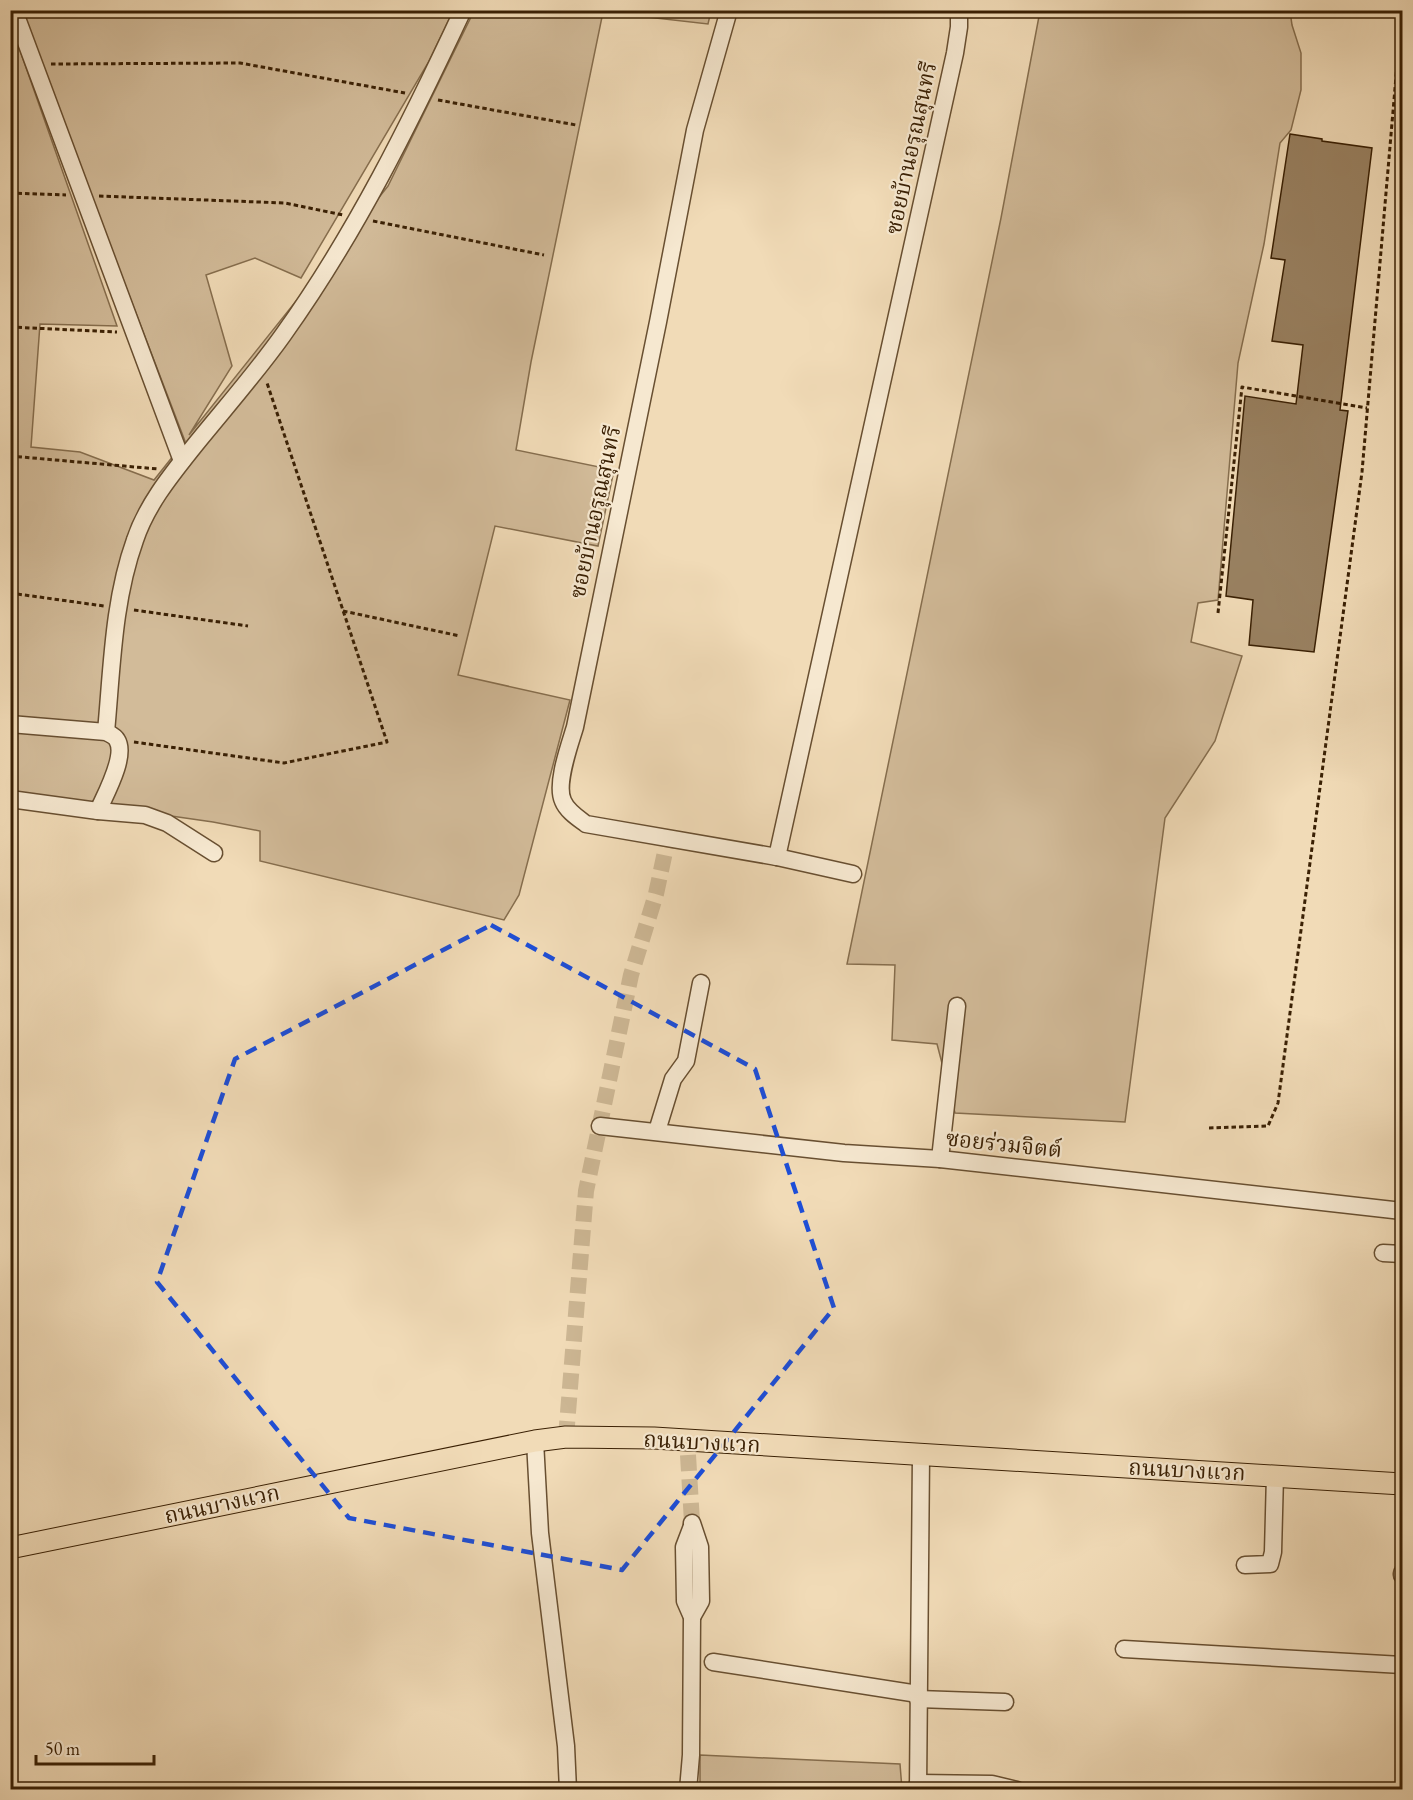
<svg xmlns="http://www.w3.org/2000/svg" width="1413" height="1800" viewBox="0 0 1413 1800" font-family="'EB Garamond','Noto Serif Thai',serif">
	<style>
		.green { fill: #d2bb99; stroke: #866e4e; stroke-width: 1.5 }
		.building { fill: #998161; stroke: #3a2004; stroke-width: 1.5 }
		.lines { fill: none; stroke-linecap: round; stroke-linejoin: round }
		.minor-tunnel { stroke: #ccb693; stroke-width: 16; stroke-dasharray: 16 8; stroke-linecap: butt }
		.minor-casing { stroke: #684f31; stroke-width: 19 }
		.major-casing { stroke: #3a2004; stroke-width: 23 }
		.path { stroke: #3a2004; stroke-width: 3; stroke-dasharray: 4.5 3; stroke-linecap: butt }
		.minor { stroke: #f6e8d0; stroke-width: 16 }
		.major { stroke: #f1dbb7; stroke-width: 21 }
		.marked { fill: none; stroke: #1d4ed8; stroke-width: 4.5; stroke-dasharray: 12 8; stroke-linejoin: round }
		.labels { text-anchor: middle; dominant-baseline: central; stroke-width: 4.5; stroke-linejoin: round; paint-order: stroke }
		.street-label { font-size: 22px; fill: #3a2004; stroke: #f6e8d0 }
	</style>
	<rect width="100%" height="100%" fill="#f1dbb7"/>
	<filter id="stains"><feTurbulence type="fractalNoise" baseFrequency=".00333" numOctaves="4"/><feColorMatrix values="0 0 0 0 .2 0 0 0 0 .09 0 0 0 0 .02 0 0 0 .5 -.17"/></filter>
	<radialGradient id="worn" r=".72"><stop offset=".6" stop-color="#630" stop-opacity="0"/><stop offset="1" stop-color="#630" stop-opacity=".3"/></radialGradient>
	<g class="green">
		<path d="M20 11H453L428 63 301 278 255 258 206 275 232 366 189 435 388 186 474 11H711L708 24 603 12 531 362 516 450 614 470 598 546 495 526 458 675 570 700 519 895 504 920 260 861V831L213 822 11 793 10 22 117 326 40 324 31 447 80 452 154 480 185 441Z"/>
		<path d="M1040 11H1290L1292 25 1301 53V90L1291 130 1280 143 1264 244 1238 363 1218 600 1198 603 1191 642 1242 656 1215 741 1165 818 1125 1122 955 1113 937 1044 892 1040 895 965 847 964 1001 218Z"/>
		<path d="M700 1755 900 1764 902 1789H700Z"/>
	</g>
	<path class="building" d="M1290 134 1322 139V141L1372 148 1340 410 1348 411 1314 652 1249 645 1253 600 1226 596 1245 396 1296 404 1303 345 1272 341 1285 260 1271 258Z"/>
	<g class="lines">
		<g class="minor-tunnel">
			<path d="M566 1437 586 1191 631 975 656 894 668 838"/>
			<path d="M688 1455 692 1522"/>
		</g>
		<g class="minor-casing">
			<g id="minor">
				<path d="M14 10 182 461"/>
				<path d="M729 10 695 130 658 322 575 727C570 744 555 784 563 801 567 811 578 818 586 824L777 857 853 874"/>
				<path d="M10 724 106 732C110 734 115 736 117 740 127 756 105 795 98 811L10 799"/>
				<path d="M106 732C112 668 113 601 135 540 147 504 172 474 195 445 225 408 256 373 283 335 356 233 410 123 463 10"/>
				<path d="M98 811 145 815 167 823 214 853"/>
				<path d="M777 857 955 53 959 27V10"/>
				<path d="M600 1126 844 1153 940 1159 1402 1211"/>
				<path d="M657 1131 673 1079 686 1061 701 983"/>
				<path d="M940 1159 957 1006"/>
				<path d="M1383 1253 1402 1254"/>
				<path d="M535 1441 540 1533 566 1746 568 1790"/>
				<path d="M692 1523 700 1547 701 1601 692 1617"/>
				<path d="M1245 1565 1270 1564 1273 1552 1275 1475"/>
				<path d="M1402 1575V1573"/>
				<path d="M1124 1649 1402 1665"/>
				<path d="M713 1662 918 1694"/>
				<path d="M918 1699 1005 1702"/>
				<path d="M918 1783 992 1784 1017 1790"/>
				<path d="M688 1790 691 1755 692 1617 685 1601 684 1547 692 1526"/>
				<path d="M918 1790 921 1455"/>
			</g>
		</g>
		<g class="major-casing">
			<path id="major" d="M10 1548 535 1441 566 1437 654 1438 1402 1484"/>
		</g>
		<g class="path">
			<path d="M51 64 240 63 405 93"/>
			<path d="M438 100 576 125"/>
			<path d="M10 193 66 195"/>
			<path d="M99 196 285 203 343 215"/>
			<path d="M373 221 544 255"/>
			<path d="M10 327 117 332"/>
			<path d="M10 456 158 469"/>
			<path d="M10 593 104 606"/>
			<path d="M134 610 248 626"/>
			<path d="M343 611 460 636"/>
			<path d="M1218 613 1242 387 1367 408"/>
			<path d="M134 742 284 763 387 742 267 383"/>
			<path d="M1209 1128 1268 1126 1278 1103 1362 472 1400 30"/>
		</g>
		<use href="#minor" class="minor"/>
		<use href="#major" class="major"/>
	</g>
	<path class="marked" d="M491 925 755 1069 834 1308 622 1570 349 1518 157 1282 235 1059Z"/>
	<g class="labels">
		<g class="street-label">
			<text transform="translate(911 148) rotate(-78)">ซอยบ้านอรุณสุนทรี</text>
			<text transform="translate(595 512) rotate(-78)">ซอยบ้านอรุณสุนทรี</text>
			<text transform="translate(1004 1144) rotate(6)">ซอยร่วมจิตต์</text>
			<text transform="translate(702 1442) rotate(3)">ถนนบางแวก</text>
			<text transform="translate(1187 1470) rotate(3)">ถนนบางแวก</text>
			<text transform="translate(222 1504) rotate(-12)">ถนนบางแวก</text>
		</g>
	</g>
	<rect width="1413" height="1800" fill="none" stroke="#f1dbb7" stroke-width="36"/>
	<rect x="12" y="12" width="1389" height="1776" fill="none" stroke="#3a2004" stroke-width="3"/>
	<rect x="18" y="18" width="1377" height="1764" fill="none" stroke="#3a2004" stroke-width="1.5"/>
	<path d="M36 1755v9h118v-9" fill="none" stroke="#3a2004" stroke-width="3"/>
	<text x="45" y="1755" font-size="18" fill="#3a2004" stroke="#f6e8d0" stroke-width="4.5" paint-order="stroke">50 m</text>
	<rect width="100%" height="100%" filter="url(#stains)"/>
	<rect width="100%" height="100%" fill="url(#worn)"/>
</svg>
